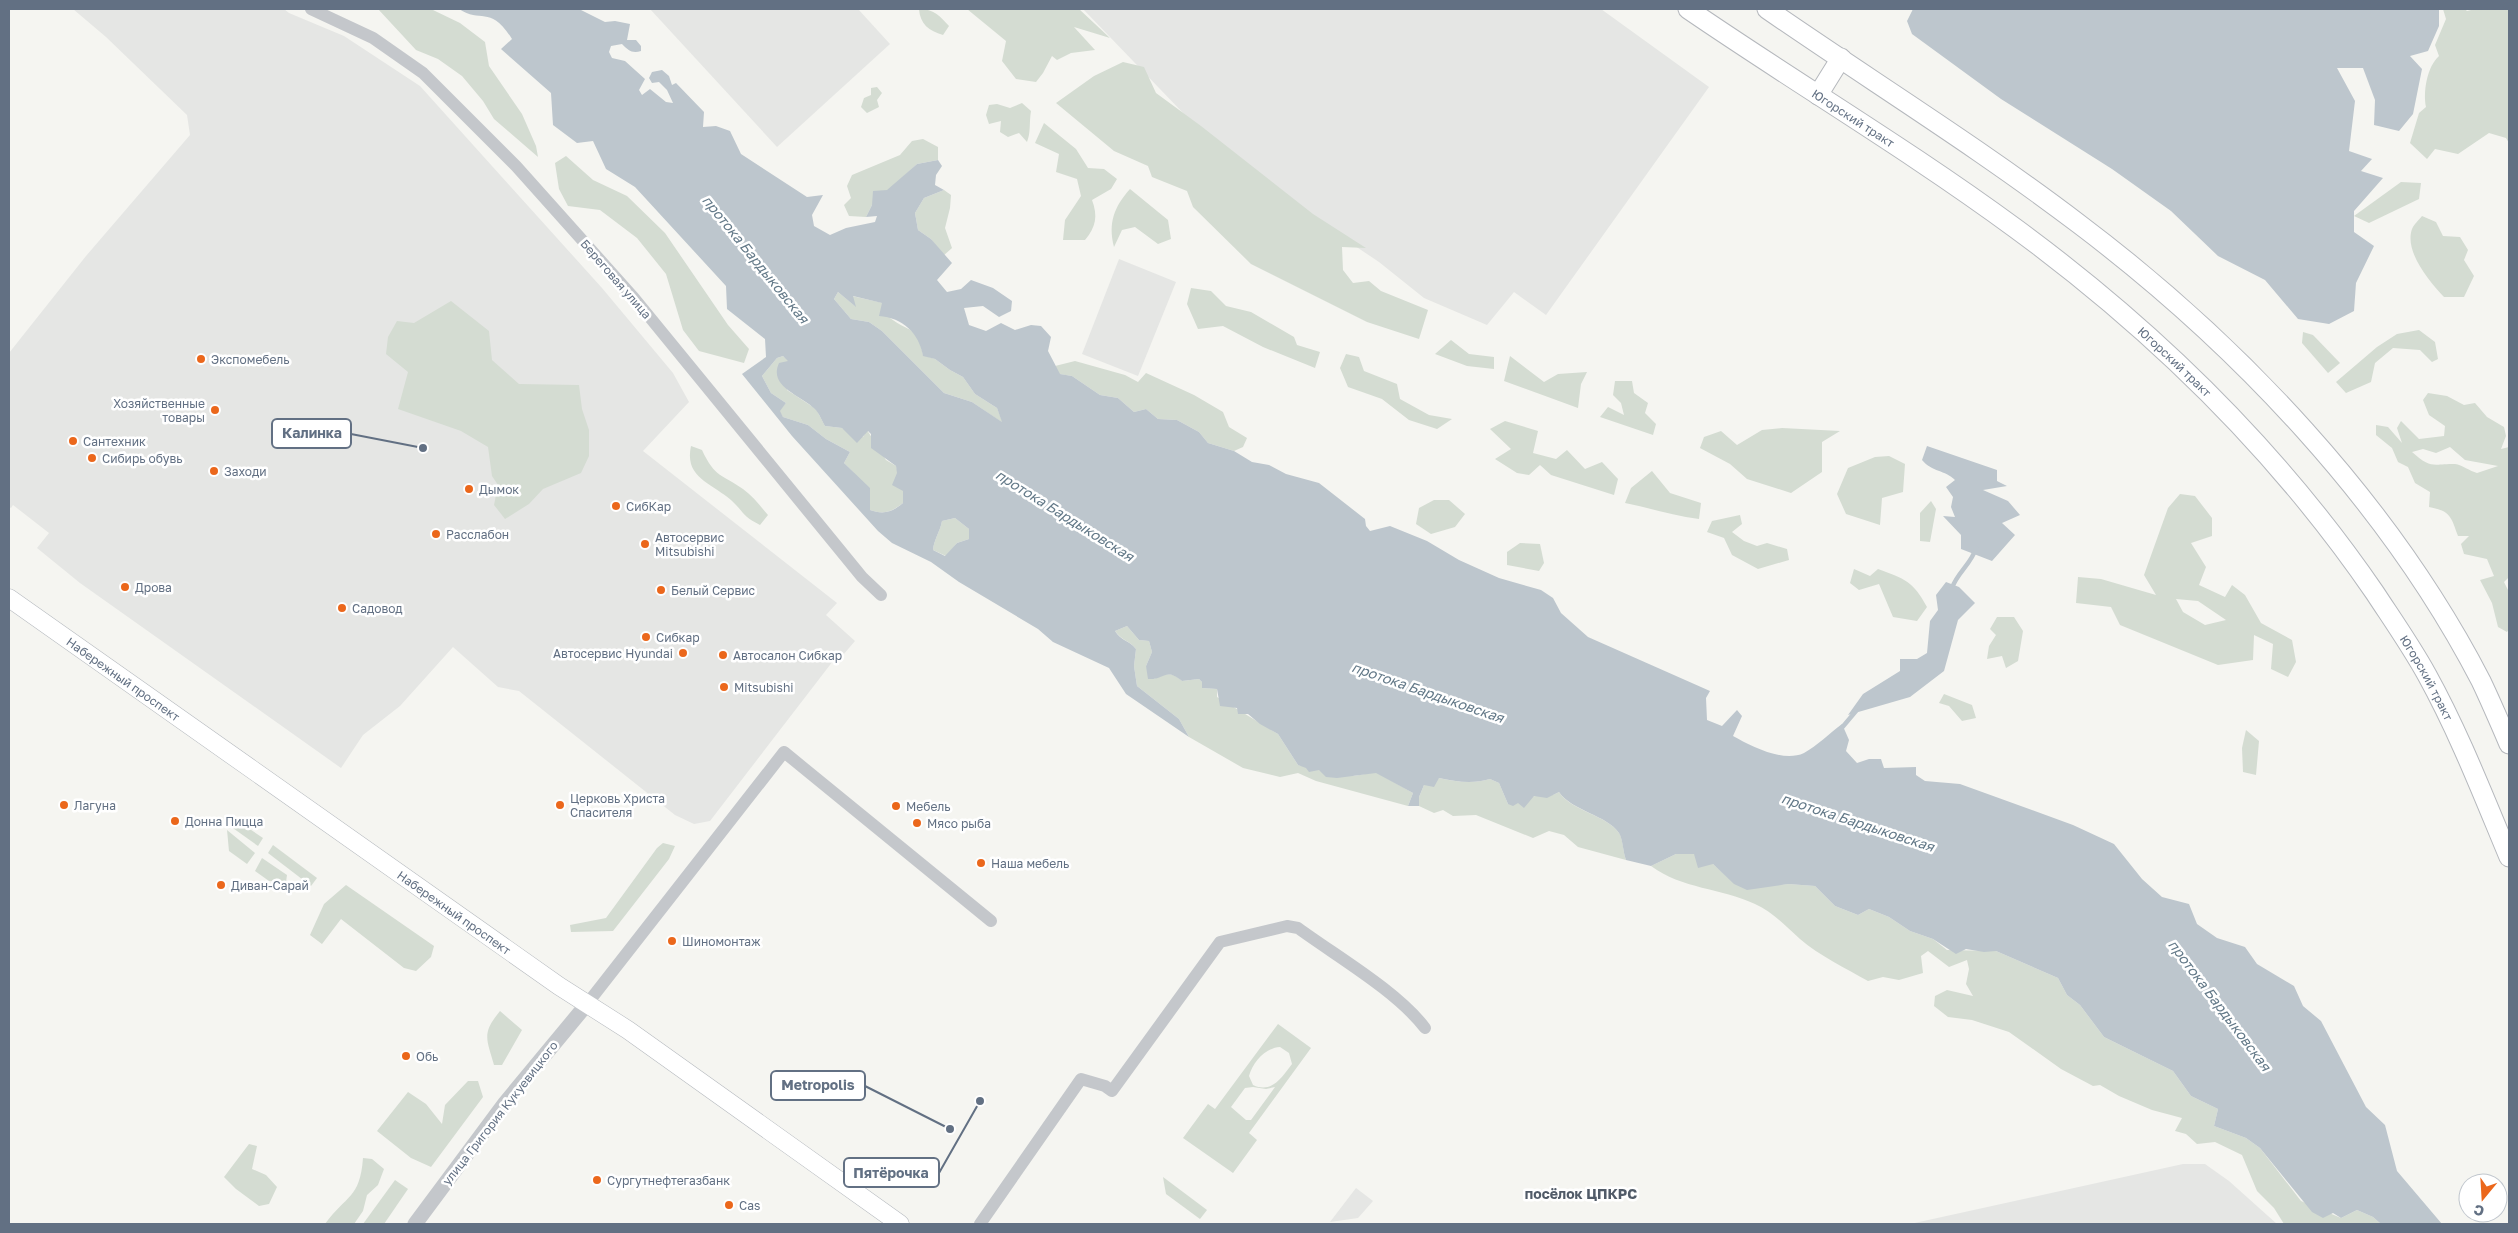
<svg xmlns="http://www.w3.org/2000/svg" width="2518" height="1233" viewBox="0 0 2518 1233" font-family="'Golos Text',sans-serif">
	<style>
		.built { fill: #e5e6e4 }
		.green { fill: #d4dcd2; fill-rule: evenodd }
		.water { fill: #bdc6cd; fill-rule: evenodd }
		.lines { fill: none; stroke-linecap: round; stroke-linejoin: round }
		.stream { stroke: #bdc6cd; stroke-width: 4.5 }
		.secondary-casing { stroke: #b6babf; stroke-width: 19 }
		.primary-casing { stroke: #b5b8bd; stroke-width: 21 }
		.minor { stroke: #c4c7cb; stroke-width: 12 }
		.tertiary { stroke: #c4c7cb; stroke-width: 15 }
		.secondary { stroke: #fff; stroke-width: 18 }
		.primary { stroke: #fff; stroke-width: 19 }
		.poi-dot { fill: #eb671b; stroke: #fff; stroke-width: 2 }
		.labels { text-anchor: middle; dominant-baseline: central; stroke-width: 5; stroke-linejoin: round; paint-order: stroke }
		.street-label { font-size: 12px; fill: #627083; stroke: #fff }
		.poi-label { font-size: 12px; fill: #627083; stroke: #fff; text-anchor: start }
		.water-label { font-size: 14px; font-style: italic; fill: #637988; stroke: #fff }
		.neighbourhood-label { font-size: 14px; font-weight: bold; fill: #515b68; stroke: #fff }
		.leader { fill: none; stroke: #627083; stroke-width: 2 }
		.callout-dot { fill: #627083; stroke: #fff; stroke-width: 2 }
		.callout { fill: #fff; stroke: #627083; stroke-width: 2 }
		.callout-label { font-size: 14px; text-anchor: middle; font-weight: bold; fill: #627083 }
	</style>
	<rect width="100%" height="100%" fill="#f5f5f1"/>
	<g class="built">
		<path d="M73 9H284L289 13 344 36 420 86 602 288 673 373 689 402 643 451 837 603 826 615 855 641 843 655 833 661 710 821 694 824 675 815 519 691 498 687 453 647 400 706 363 735 341 768 80 583 37 548 49 533 13 505 11 508 9 507V353L86 256 190 135 187 115 106 37Z"/>
		<path d="M650 9H858L890 44 777 147Z"/>
		<path d="M1083 9H1601L1709 87 1546 315 1514 292 1487 325 1424 298 1379 262 1294 205 1185 115Z"/>
		<path d="M1119 259 1176 282 1138 376 1082 354Z"/>
		<path d="M2183 1164H2205L2229 1181 2277 1224H1910Z"/>
		<path d="M1356 1188 1373 1201 1358 1218 1330 1222Z"/>
	</g>
	<g class="green">
		<path d="M378 9 433 10 460 23 485 42 489 66 522 114 536 146 538 157 494 119 483 101 462 76 438 59 416 50Z"/>
		<path d="M919 9C934 9 940 16 949 26L943 35C929 31 920 24 919 9Z"/>
		<path d="M967 9H1079L1110 38 1074 27 1095 50 1071 53 1057 60 1052 56 1043 73 1036 82 1016 79 1002 61 1006 41Z"/>
		<path d="M2443 9H2465L2467 11 2475 9H2509V143L2506 138 2489 133 2458 154 2435 149 2427 159 2410 143 2419 113 2426 107C2423 91 2427 67 2439 56L2435 45 2446 19Z"/>
		<path d="M1123 62 1144 67 1156 93 1201 126 1313 214 1366 248 1342 247 1343 270 1353 283 1369 281 1381 291 1428 310 1419 339 1367 322 1251 264 1193 207 1187 191 1152 177 1148 166 1114 151 1056 103 1094 76Z"/>
		<path d="M877 87 882 93 877 100 879 107 867 113 861 107 864 98 871 95V88Z"/>
		<path d="M1022 103 1031 111C1029 123 1031 132 1027 142L1019 133 1008 137 1000 132 1001 121 989 124 986 115 989 105 997 104 1010 108Z"/>
		<path d="M1044 123 1076 149 1088 168 1104 169 1117 179 1111 189 1092 200C1098 216 1096 227 1085 240H1063L1065 220 1081 196 1077 179 1056 172 1059 154 1035 143Z"/>
		<path d="M923 139 938 147V160L917 164 872 205 866 217 849 216 844 205 851 198 847 186 852 175 900 155 912 141Z"/>
		<path d="M566 156 593 180 627 196 665 233 728 325 749 349 744 363 699 351 683 330 666 274 637 238 600 210 568 206 559 189 555 163Z"/>
		<path d="M2401 182 2421 183 2419 199 2369 223 2354 216Z"/>
		<path d="M1130 189 1168 220 1171 239 1158 244 1135 227 1122 230 1114 247C1108 223 1114 207 1130 189Z"/>
		<path d="M944 190 951 195 950 208 945 228 952 248 943 256 931 239 918 230 915 213 924 198Z"/>
		<path d="M2422 216 2436 222 2443 236 2460 237 2468 250 2464 260 2474 276 2464 297H2444C2430 282 2404 252 2412 229 2414 224 2419 220 2422 216Z"/>
		<path d="M1191 288 1211 291 1226 306 1251 312 1294 337 1297 345 1320 352 1315 368 1263 347 1223 326 1198 329 1187 304Z"/>
		<path d="M838 292 855 306 852 296 883 303C885 308 887 314 890 318 910 333 917 325 923 355L935 359 950 370 963 377 975 394 997 408 1003 423 972 402 944 393 882 331 869 322 851 319 834 299Z"/>
		<path d="M451 301 489 331 492 360 519 384 579 385 582 409 589 430V456L581 473 543 489 529 504 505 519 494 505 498 485 492 476 488 447 461 431 398 409 408 372 386 354 388 337 397 321 414 323Z"/>
		<path d="M2419 330 2435 342 2438 359 2432 362 2420 350 2393 348 2375 363 2371 382 2346 393 2336 382 2377 347 2397 334Z"/>
		<path d="M2303 332 2313 335 2340 363 2328 373 2302 343Z"/>
		<path d="M1451 340 1469 354 1494 357V369L1467 366 1435 354Z"/>
		<path d="M1346 354 1359 357 1364 371 1397 384 1400 399 1429 415 1452 419 1437 429 1409 420 1382 399 1348 387 1340 368Z"/>
		<path d="M783 356 789 361 787 390 816 409 825 426 842 428 863 437 867 430 886 460 896 466 903 491V503C891 512 884 515 870 510L853 472 844 463 850 452 826 439 808 425 783 417 779 411 786 403 771 393 762 376 777 358Z"/>
		<path d="M1510 356 1544 382 1558 374 1587 372 1581 384 1578 408 1504 381Z"/>
		<path d="M1075 361 1125 375 1138 382 1146 373 1194 395 1223 412 1229 427 1247 438 1243 447 1234 451 1208 443 1199 432 1177 420 1158 419 1146 409 1134 412 1118 398 1100 395 1072 376 1059 374 1055 366Z"/>
		<path d="M1615 381H1632L1634 393 1648 403 1645 413 1656 424 1653 435 1600 417 1608 407 1624 415 1621 403 1613 395Z"/>
		<path d="M2428 393 2447 396 2464 405 2475 403 2487 417 2504 427 2506 436 2501 449 2509 447V577L2504 582 2509 592V629L2507 632 2498 627 2492 603 2480 580 2494 576 2487 559 2464 554 2461 544 2469 536H2458C2451 517 2451 511 2429 507L2430 492 2415 483 2408 467 2398 462 2392 448 2376 435V425L2388 427 2402 443 2397 428 2401 421 2419 439 2444 436 2445 426 2429 415 2423 400ZM2450 447 2465 460 2498 466 2477 473C2470 471 2462 465 2455 464 2432 464 2431 469 2412 452L2423 449 2436 453Z"/>
		<path d="M1505 421 1538 431 1533 453 1556 459 1567 450 1585 469 1602 462 1618 479 1614 495 1551 475 1540 465 1529 475 1517 473 1495 459 1511 449 1490 429Z"/>
		<path d="M1782 428 1840 431 1822 442V472L1791 493 1747 479 1730 464 1700 448 1704 437 1721 431 1737 445 1762 430Z"/>
		<path d="M691 446 702 450C715 478 722 474 743 489 753 496 760 506 768 515L760 525C742 516 744 512 731 500 712 483 684 478 691 446Z"/>
		<path d="M1889 456 1905 464 1903 492 1882 498 1880 525 1846 514 1837 494 1848 468 1875 457Z"/>
		<path d="M1652 471 1670 493 1701 503 1699 519C1674 516 1650 508 1625 503L1631 488Z"/>
		<path d="M2180 494 2195 496 2212 518V536L2191 543 2206 567 2199 585 2225 597 2232 585 2245 595 2261 623 2292 640 2296 662 2288 677 2271 669 2273 644 2254 635 2253 660 2218 665 2120 625 2111 607 2076 603 2078 577 2101 579 2156 595 2144 575 2168 508ZM2176 599 2198 601 2226 620 2205 625 2183 612Z"/>
		<path d="M1434 500H1449L1465 514 1455 527 1431 534 1416 524 1419 508Z"/>
		<path d="M1931 501 1936 509 1930 542 1920 541V513Z"/>
		<path d="M1740 515 1742 524 1732 532 1744 541 1757 546 1767 543 1787 549 1789 560 1758 569 1732 555 1724 538 1707 532 1712 521Z"/>
		<path d="M955 518 969 529V539L957 543 946 556 933 550C934 539 940 532 942 521Z"/>
		<path d="M1520 543 1540 544 1544 563 1539 571 1507 565V552Z"/>
		<path d="M1854 569 1870 576 1878 569C1905 579 1913 581 1927 607L1917 621 1893 617 1879 584 1859 590 1850 583Z"/>
		<path d="M1997 617H2014L2023 631 2018 661 2006 668 2002 656 1987 659 1989 646 1996 635 1990 629Z"/>
		<path d="M1127 626 1139 640 1149 641 1152 652 1146 666 1154 679C1166 673 1172 672 1182 681L1199 679 1202 682V688L1217 689V697L1278 734 1298 765 1354 776 1376 772 1413 793 1408 806 1316 781 1298 773 1280 777 1243 768 1189 737 1179 719 1137 686 1134 666 1136 649C1129 640 1122 641 1115 631Z"/>
		<path d="M1944 694 1972 705 1976 718 1962 721 1949 706 1939 703Z"/>
		<path d="M2246 730 2259 741 2256 775 2243 772 2242 748Z"/>
		<path d="M1439 778C1455 782 1474 784 1490 779L1499 783 1508 804C1518 803 1527 796 1536 796 1547 796 1547 798 1559 792 1571 811 1607 815 1619 833 1623 839 1623 852 1626 860L1578 847 1564 835 1549 831 1533 838 1476 815 1453 816 1443 810 1434 813 1419 806V797L1424 785Z"/>
		<path d="M235 819 263 838 258 846 230 826Z"/>
		<path d="M227 830 255 853 247 864 229 851Z"/>
		<path d="M663 843 675 846 669 859 613 931 571 932 570 925 606 918 657 848Z"/>
		<path d="M273 845 317 878 311 886 268 853Z"/>
		<path d="M1676 854H1694L1713 864 1734 883 1768 886 1788 884 1815 886 1835 906 1858 915 1869 909 1889 917 1910 931 1933 939 1947 950 1996 951 2058 978 2067 995 2080 1005 2104 1037 2173 1071 2191 1096 2218 1109 2214 1126 2246 1138 2260 1148 2301 1201 2341 1218 2357 1210 2373 1217 2381 1224H2284L2274 1208 2257 1191 2242 1155 2215 1142 2197 1144 2186 1134 2175 1131 2182 1118 2152 1110 2119 1096 2100 1085 2093 1086 2061 1069 2009 1032 1972 1020 1948 1017 1934 1006 1935 996 1947 990 1973 996 1966 984 1969 969 1967 960 1949 967 1928 951 1921 956 1923 973 1899 980 1883 977 1868 981C1845 968 1820 956 1800 939 1785 926 1773 912 1755 904 1721 888 1682 889 1651 866Z"/>
		<path d="M262 858 287 875 286 882 269 881 255 871Z"/>
		<path d="M346 885 434 946 431 957 416 971 404 968 341 919 322 944 310 935 324 904Z"/>
		<path d="M500 1011 522 1030 502 1065H494C487 1039 481 1034 500 1011Z"/>
		<path d="M1278 1024 1311 1048 1249 1133 1257 1140 1233 1173 1183 1138 1208 1104 1215 1109ZM1280 1047 1289 1053 1292 1064C1282 1077 1272 1094 1253 1085L1249 1076C1253 1062 1265 1048 1280 1047ZM1253 1087 1266 1089 1275 1087 1251 1120H1246L1231 1107 1245 1088Z"/>
		<path d="M468 1081H478L483 1097 431 1167 411 1158 377 1131 408 1092 426 1104 442 1124 445 1105Z"/>
		<path d="M249 1144 257 1146 252 1169 266 1175 277 1187 269 1204 259 1206 236 1189 224 1177Z"/>
		<path d="M363 1158 372 1159 384 1169 378 1185 367 1195 363 1211 354 1224H325C346 1195 360 1199 363 1158Z"/>
		<path d="M1163 1177 1207 1210 1200 1219 1166 1194Z"/>
		<path d="M395 1180 408 1189 384 1224H363Z"/>
	</g>
	<g class="water">
		<path d="M459 9H579L605 22 615 21 630 24 627 40H636L641 46V51C632 54 628 50 622 44L611 46 609 52 612 58 625 61 645 79 639 90 642 95 650 89 666 102 673 103 667 90 659 82 652 83 649 78 652 72 662 70 669 76 672 85 676 83 704 112 703 127 716 126 730 131 741 154 807 197 823 195 812 215 814 226 830 235 846 228 875 222 877 216 866 217 872 205 873 191 887 190 917 164 938 160 942 166 936 175 935 185 944 190 924 198 915 213 918 230 931 239 952 263 937 280 947 292 961 289 971 280 993 288 1012 301 1011 311 999 317 983 306 964 308 969 325 986 331 1001 323 1015 330 1031 325 1041 326 1051 337 1048 351 1060 374 1072 376 1100 395 1118 398 1134 412 1146 409 1158 419 1177 420 1199 432 1208 443 1234 451 1252 462 1269 465 1286 474 1319 483 1365 519 1366 526 1370 531 1390 526 1427 541 1459 560 1499 578 1541 590 1553 598 1561 613 1588 637 1710 691 1706 698 1707 720 1722 726 1737 710 1742 716 1733 736C1751 746 1783 763 1804 753 1817 746 1830 733 1842 724L1849 740 1846 751 1857 763 1869 759H1881L1884 768 1916 767V775L1925 781 1960 784 2073 825 2114 844 2142 879 2162 897 2189 904 2197 924 2217 938 2245 947 2257 964 2294 986 2303 1006 2321 1021 2366 1107 2385 1125 2397 1171 2442 1224H2381L2373 1217 2357 1210 2341 1218 2333 1213 2323 1218 2312 1212 2260 1148 2246 1138 2214 1126 2218 1109 2191 1096 2173 1071 2104 1037 2080 1005 2067 995 2058 978 1996 951 1984 952 1966 949 1956 954 1933 939 1910 931 1889 917 1869 909 1858 915 1835 906 1815 886 1788 884 1747 890 1734 884 1713 864 1698 868 1694 854H1676L1651 866 1626 860C1623 852 1623 840 1619 833 1607 815 1572 811 1559 792L1547 798 1534 796 1524 808 1518 803 1513 806 1508 804 1499 783 1490 779C1474 784 1456 782 1439 778L1434 787 1424 785 1419 797V806H1408L1413 793 1376 773 1337 778 1326 777 1319 770 1309 772 1306 768 1298 765 1278 734 1260 724 1248 714H1238L1237 708 1220 706 1217 689 1202 688V682L1199 679 1182 681C1165 667 1165 680 1148 679L1146 666 1152 652 1149 641 1139 640 1127 626 1115 631C1121 641 1129 640 1136 649L1134 666 1137 686 1179 719 1189 737 1126 694 1109 668 1053 642 1038 629 959 582 931 562 892 543 878 531 792 436 742 374 766 357 765 339 727 309 726 286 635 187 606 169 593 141 577 143 553 125 551 93 501 49 512 39C490 4 481 24 459 9ZM838 292 856 307 853 296 882 303 879 316C903 318 919 333 923 356L935 359 950 370 963 377 975 394 997 408 1002 422 972 402 944 393 882 331 869 322 851 319 834 299ZM783 356 788 361 779 363C768 387 801 395 815 409 819 413 822 421 825 426L842 428 857 443 868 431 871 434V448L896 466 897 473 892 485 903 491V503C892 512 884 515 870 510V488L844 463 850 452 826 439 808 425 783 417 780 411 786 403 771 393 762 376 777 358ZM955 518 969 529V539L957 543 945 556 933 550C934 539 940 532 942 521Z"/>
		<path d="M1913 9H2439V26L2428 51 2410 56 2422 69 2413 114 2399 131 2374 125 2375 100 2363 68H2337L2355 101 2349 151 2372 159 2361 171 2383 178 2354 211V232L2374 246 2356 283 2354 311 2329 324 2298 319 2265 280 2218 256 2171 211 2112 169 2001 99 1912 34 1907 21Z"/>
		<path d="M1927 446 1997 470V481L2007 486 1983 490 2008 501 2020 515 2002 523 2015 535 1992 561 1961 549V535L1943 516 1955 517 1951 507 1953 497 1946 487 1955 480C1945 470 1932 472 1922 460Z"/>
		<path d="M1946 582 1959 587 1975 603 1958 620 1944 671 1910 697 1848 715 1863 694 1900 671V659H1917L1927 653 1930 621 1938 610 1936 595Z"/>
	</g>
	<g class="lines">
		<g class="stream">
			<path d="M1952 588C1957 573 1972 563 1976 548"/>
			<path d="M1840 730 1856 711"/>
		</g>
		<g class="secondary-casing">
			<g id="secondary">
				<path id="s1" d="M9 598 559 986 628 1030 900 1224"/>
			</g>
		</g>
		<g class="primary-casing">
			<g id="primary">
				<path id="s2" d="M1688 9C1796 83 1909 150 2015 228 2154 330 2277 450 2375 593 2392 619 2411 646 2427 675 2459 733 2483 795 2509 857"/>
				<path d="M1767 9C1871 81 1978 147 2079 224 2238 344 2389 503 2481 681 2491 702 2500 723 2509 744"/>
				<path d="M1818 95 1841 58"/>
			</g>
		</g>
		<g class="minor">
			<path d="M311 9 373 38 423 73 516 166 634 298 862 577 881 595"/>
			<path d="M587 1004 784 752 991 921"/>
			<path d="M980 1224 1081 1079 1105 1086 1112 1091 1220 942 1287 926 1298 928C1336 956 1397 991 1425 1028"/>
		</g>
		<path class="tertiary" d="M415 1224 505 1103 587 1004"/>
		<use href="#secondary" class="secondary"/>
		<use href="#primary" class="primary"/>
	</g>
	<g class="poi-dot">
		<circle cx="201" cy="359" r="5"/>
		<circle cx="215" cy="410" r="5"/>
		<circle cx="73" cy="441" r="5"/>
		<circle cx="92" cy="458" r="5"/>
		<circle cx="214" cy="471" r="5"/>
		<circle cx="469" cy="489" r="5"/>
		<circle cx="616" cy="506" r="5"/>
		<circle cx="436" cy="534" r="5"/>
		<circle cx="645" cy="544" r="5"/>
		<circle cx="125" cy="587" r="5"/>
		<circle cx="661" cy="590" r="5"/>
		<circle cx="342" cy="608" r="5"/>
		<circle cx="646" cy="637" r="5"/>
		<circle cx="683" cy="653" r="5"/>
		<circle cx="723" cy="655" r="5"/>
		<circle cx="724" cy="687" r="5"/>
		<circle cx="64" cy="805" r="5"/>
		<circle cx="560" cy="805" r="5"/>
		<circle cx="896" cy="806" r="5"/>
		<circle cx="175" cy="821" r="5"/>
		<circle cx="917" cy="823" r="5"/>
		<circle cx="981" cy="863" r="5"/>
		<circle cx="221" cy="885" r="5"/>
		<circle cx="672" cy="941" r="5"/>
		<circle cx="406" cy="1056" r="5"/>
		<circle cx="597" cy="1180" r="5"/>
		<circle cx="729" cy="1205" r="5"/>
	</g>
	<g class="labels">
		<g class="street-label">
			<text stroke="none"><textPath href="#s2" startOffset="198">Югорский тракт</textPath></text>
			<text transform="translate(616 279) rotate(49)">Береговая улица</text>
			<text stroke="none"><textPath href="#s2" startOffset="602">Югорский тракт</textPath></text>
			<text stroke="none"><textPath href="#s1" startOffset="140">Набережный проспект</textPath></text>
			<text stroke="none"><textPath href="#s2" startOffset="1008">Югорский тракт</textPath></text>
			<text stroke="none"><textPath href="#s1" startOffset="545">Набережный проспект</textPath></text>
			<text transform="translate(500 1113) rotate(-52)">улица Григория Кукуевицкого</text>
		</g>
		<g class="poi-label">
			<text x="211" y="359">Экспомебель</text>
			<text x="205" y="403" text-anchor="end">Хозяйственные<tspan x="205" dy="14">товары</tspan></text>
			<text x="83" y="441">Сантехник</text>
			<text x="102" y="458">Сибирь обувь</text>
			<text x="224" y="471">Заходи</text>
			<text x="479" y="489">Дымок</text>
			<text x="626" y="506">СибКар</text>
			<text x="446" y="534">Расслабон</text>
			<text x="655" y="537">Автосервис<tspan x="655" dy="14">Mitsubishi</tspan></text>
			<text x="135" y="587">Дрова</text>
			<text x="671" y="590">Белый Сервис</text>
			<text x="352" y="608">Садовод</text>
			<text x="656" y="637">Сибкар</text>
			<text x="673" y="653" text-anchor="end">Автосервис Hyundai</text>
			<text x="733" y="655">Автосалон Сибкар</text>
			<text x="734" y="687">Mitsubishi</text>
			<text x="570" y="798">Церковь Христа<tspan x="570" dy="14">Спасителя</tspan></text>
			<text x="74" y="805">Лагуна</text>
			<text x="906" y="806">Мебель</text>
			<text x="185" y="821">Донна Пицца</text>
			<text x="927" y="823">Мясо рыба</text>
			<text x="991" y="863">Наша мебель</text>
			<text x="231" y="885">Диван-Сарай</text>
			<text x="682" y="941">Шиномонтаж</text>
			<text x="416" y="1056">Обь</text>
			<text x="607" y="1180">Сургутнефтегазбанк</text>
			<text x="739" y="1205">Cas</text>
		</g>
		<g class="water-label">
			<text transform="translate(756 259) rotate(51)">протока Бардыковская</text>
			<text transform="translate(1065 515) rotate(32)">протока Бардыковская</text>
			<text transform="translate(1428 692) rotate(19)">протока Бардыковская</text>
			<text transform="translate(1858 822) rotate(18)">протока Бардыковская</text>
			<text transform="translate(2220 1005) rotate(53)">протока Бардыковская</text>
		</g>
		<g class="neighbourhood-label">
			<text x="1581" y="1193">посёлок ЦПКРС</text>
		</g>
	</g>
	<path class="leader" d="M423 448L351 434M950 1129L865 1086M980 1101L939 1173"/>
	<g class="callout-dot">
		<circle cx="423" cy="448" r="5"/>
		<circle cx="950" cy="1129" r="5"/>
		<circle cx="980" cy="1101" r="5"/>
	</g>
	<g class="callout">
		<rect x="272" y="419" width="79" height="29" rx="5"/>
		<rect x="771" y="1071" width="94" height="29" rx="5"/>
		<rect x="844" y="1158" width="95" height="29" rx="5"/>
	</g>
	<g class="callout-label">
		<text x="312" y="438">Калинка</text>
		<text x="818" y="1090">Metropolis</text>
		<text x="891" y="1178">Пятёрочка</text>
	</g>
	<rect width="2518" height="1233" fill="none" stroke="#627083" stroke-width="20"/>
	<g transform="translate(2483 1198) rotate(198)"><circle r="24" fill="#ffffff" stroke="#c0c6cd"/>
	<path d="M0-4L9 19L0 12L-9 19Z" fill="#eb671b"/>
	<text y="-8" font-size="14" font-weight="bold" text-anchor="middle" fill="#627083">С</text>
	</g>
</svg>
